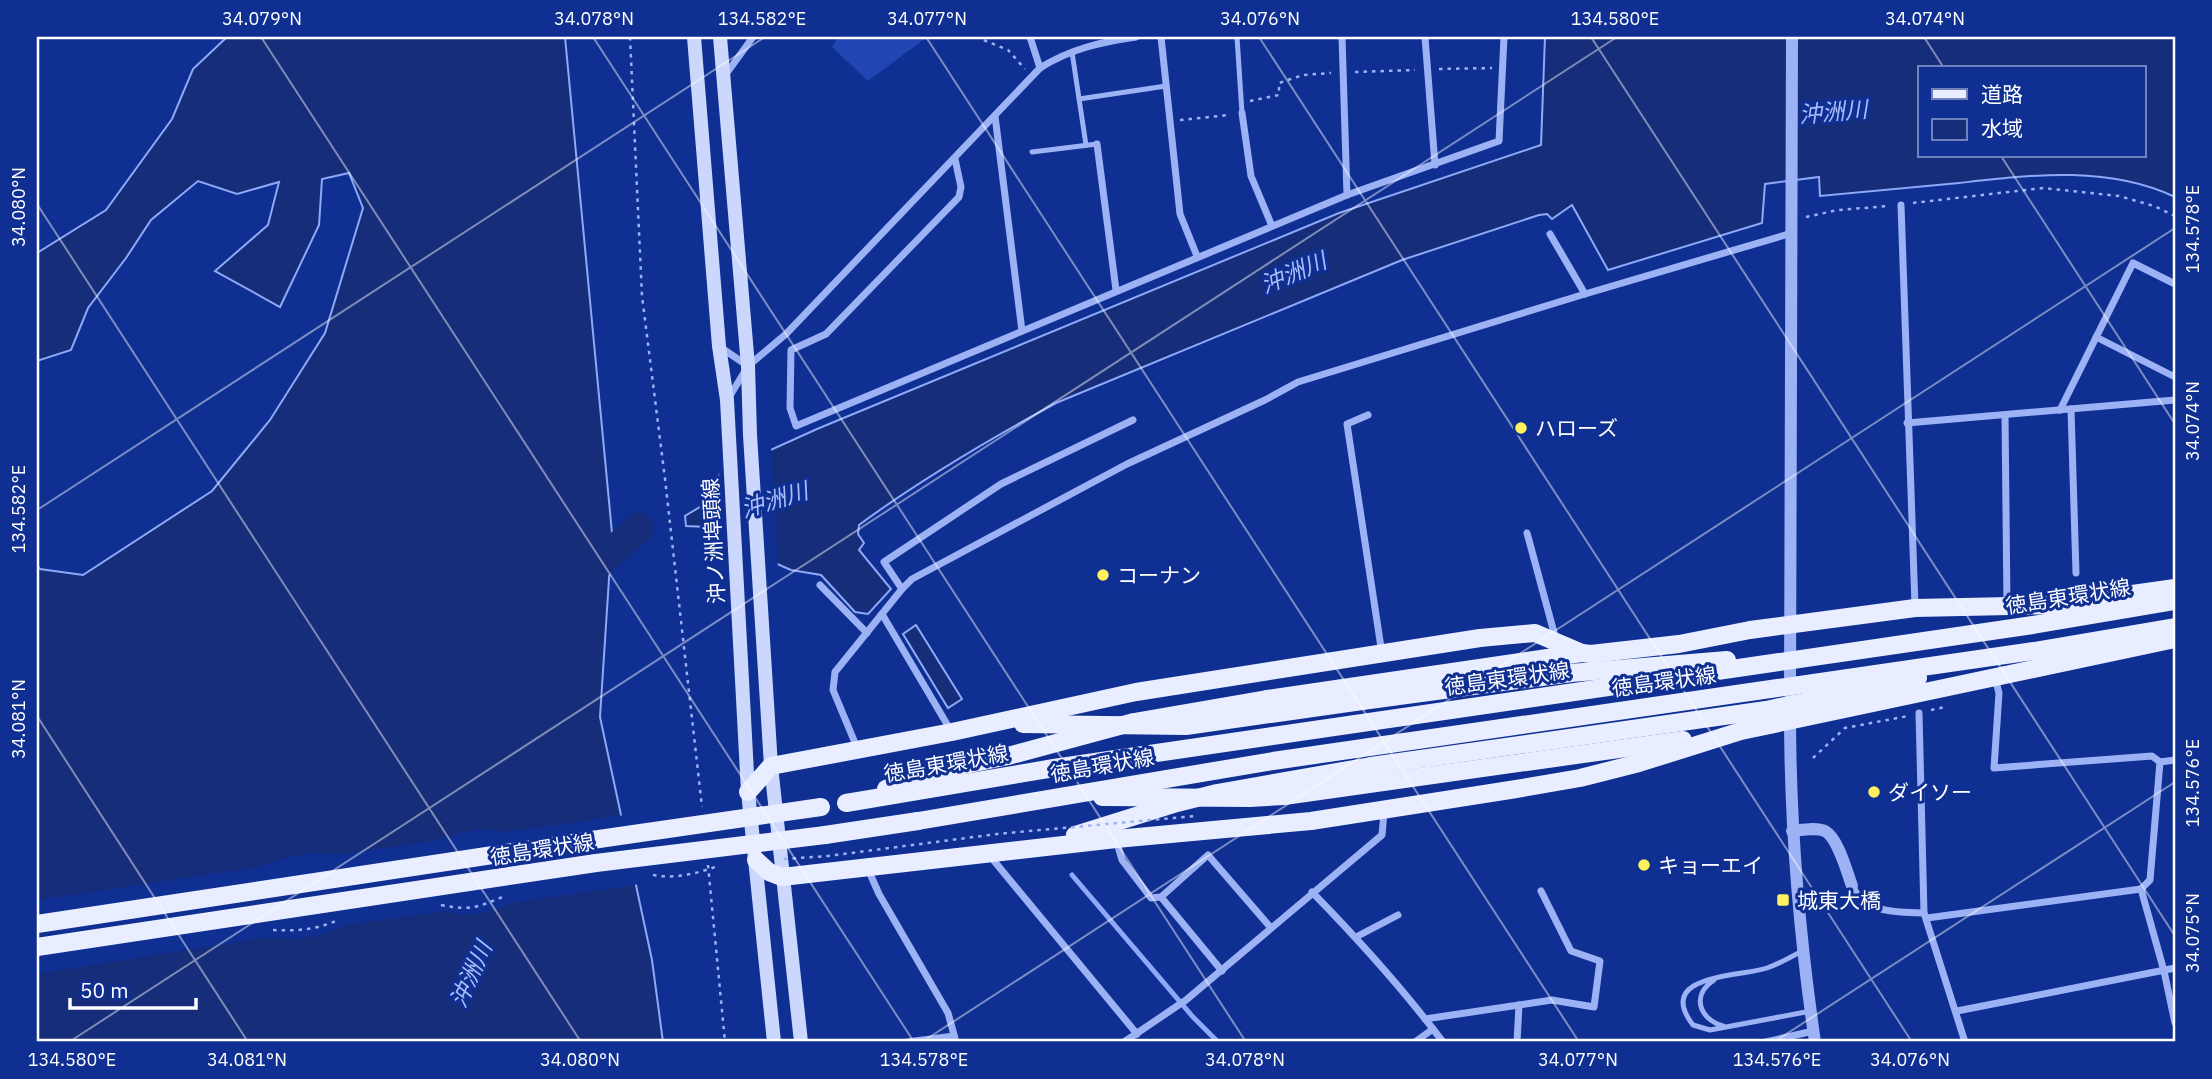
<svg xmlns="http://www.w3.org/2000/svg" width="2212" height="1079" viewBox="0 0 2212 1079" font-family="'IBM Plex Sans','Noto Sans JP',sans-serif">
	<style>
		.green { fill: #2146b3 }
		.water { fill: #162d7a; stroke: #8da9f8; stroke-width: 2; fill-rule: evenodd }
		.pier { fill: #0f2f93 }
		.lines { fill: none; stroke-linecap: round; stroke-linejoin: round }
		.stream { stroke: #8da9f8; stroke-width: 5 }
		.river { stroke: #162d7a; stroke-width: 30 }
		.path { stroke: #9cb2f4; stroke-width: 2.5; stroke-dasharray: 3.5 5; stroke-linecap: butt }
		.service { stroke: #9cb2f4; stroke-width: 5 }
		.minor { stroke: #9cb2f4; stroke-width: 7 }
		.tertiary { stroke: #9cb2f4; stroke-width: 12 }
		.secondary { stroke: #cbd7fd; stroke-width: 14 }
		.primary { stroke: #e8edff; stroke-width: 18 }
		.path-bridge { stroke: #9cb2f4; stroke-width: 2.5; stroke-dasharray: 3.5 5; stroke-linecap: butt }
		.primary-bridge { stroke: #e8edff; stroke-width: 18 }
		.ticks { fill: none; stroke: #fff; stroke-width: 2; stroke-opacity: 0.45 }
		.poi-dot { fill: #fff05e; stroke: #0f2f93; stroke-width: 2.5 }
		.labels { text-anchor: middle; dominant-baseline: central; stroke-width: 6; stroke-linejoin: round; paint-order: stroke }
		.poi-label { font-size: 21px; fill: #fff; stroke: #0f2f93; text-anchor: start }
		.street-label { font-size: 21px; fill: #fff; stroke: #0f2f93 }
		.water-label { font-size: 23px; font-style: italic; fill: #a8bdfb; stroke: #0f2f93 }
		.neatline { fill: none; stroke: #fff; stroke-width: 2.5 }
		.ticks-label { font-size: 18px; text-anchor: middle; fill: #fff }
	</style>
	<rect width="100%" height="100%" fill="#0f2f93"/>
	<path class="green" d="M838 37H927L868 81 832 47Z"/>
	<g class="water">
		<path d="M227 37H565L612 533 600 717 652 960 663 1042H37V565L40 569 83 575 212 491 270 420 325 333 363 208 349 173 322 179 319 225 280 307 215 271 268 225 279 182 237 194 198 181 151 220 126 258 88 308 71 350 37 361V253L106 210 172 119 193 69Z"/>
		<path d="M1545 37H2175V197C2107 165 2031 175 1959 183 1912 187 1866 192 1820 196L1819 177 1765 184 1762 223 1608 270 1572 205 1552 219 1547 214 1539 215 1402 260 1056 403C988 440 921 479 859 525L858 534 864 543 859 550 891 589 868 614 855 612 821 575 791 570 708 534 707 527 686 526 685 516 713 499 720 473 817 429 1339 213 1541 145ZM1920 68H2144V156H1920Z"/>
		<path d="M916 625 962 699 948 708 903 634Z"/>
	</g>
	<g class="pier">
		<path d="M771 446 778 568 722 544 719 470Z"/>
		<path d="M625 815 640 884 512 903 485 912 463 915 444 911 347 925 324 934 297 939 269 937 37 974V900L258 867 282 859 311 853 336 855 433 841 479 829 506 832Z"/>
	</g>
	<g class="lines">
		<path class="stream" d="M1072 875 1193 1017 1218 1042"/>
		<path class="river" d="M580 580 639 528"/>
		<g class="path">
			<path d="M630 37 642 296 665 479 702 807"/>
			<path d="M976 37 1008 50 1025 69"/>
			<path d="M1439 69 1492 68"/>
			<path d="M1355 72 1415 70"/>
			<path d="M1250 101 1279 95V83L1303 75 1331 73"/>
			<path d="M1180 120 1229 115"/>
			<path d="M1913 203 2043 188 2119 196 2154 206 2175 216"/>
			<path d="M1806 217 1838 210 1889 206"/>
			<path d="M1931 710 1945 707"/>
			<path d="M1813 758 1845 728 1908 716"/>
			<path d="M708 865 725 1042"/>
		</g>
		<g class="service">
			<path d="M1237 37 1242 113"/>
			<path d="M1072 52 1086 145"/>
			<path d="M1079 99 1166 86"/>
			<path d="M1032 152 1097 144"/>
			<path d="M1802 951C1791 957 1779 964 1767 968 1740 977 1654 974 1693 1025L1710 1030 1811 1011"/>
			<path d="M1714 980C1691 995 1699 1019 1723 1026"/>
		</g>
		<g class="minor">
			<path d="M1030 37 1040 68"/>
			<path d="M1161 37 1180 214 1197 256"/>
			<path d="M1342 37 1347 195"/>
			<path d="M1425 37 1435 165"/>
			<path d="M726 74 753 37"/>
			<path d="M1242 113 1251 176 1272 226"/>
			<path d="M995 116 1022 331"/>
			<path d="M1097 144 1116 290"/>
			<path d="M955 159 961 187 959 197 826 334 791 350 790 408 796 426 1347 195 1499 141 1504 37"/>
			<path d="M1901 205 1915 606"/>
			<path d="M1550 234 1585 294"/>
			<path d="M2096 337 2175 377"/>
			<path d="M723 349 748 366"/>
			<path d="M728 399 748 366 786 334 1040 68C1070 49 1101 42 1136 37"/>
			<path d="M2071 409 2076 573"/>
			<path d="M2060 410 2133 263 2175 284"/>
			<path d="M1368 415 1347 424 1382 654"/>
			<path d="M2005 415 2007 606"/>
			<path d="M1907 423 2175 400"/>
			<path d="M1527 533 1556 640"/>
			<path d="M820 585 867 633"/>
			<path d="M902 589 912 579 1127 464 1265 400 1298 382 1585 294 1792 233"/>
			<path d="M882 614 951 731"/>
			<path d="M1995 678 1999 693 1994 768 2152 756 2160 762"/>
			<path d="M1919 713 1924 913"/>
			<path d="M858 750 833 690 835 672 902 589 884 562 1001 484 1133 420"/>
			<path d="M2175 760 2160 762 2150 880 2141 889 2164 971 2175 1023"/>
			<path d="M1116 839 1122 860 1151 898 1161 897 1208 855 1271 928"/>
			<path d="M990 856 1137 1034"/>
			<path d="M867 867 879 894 948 1013 956 1042"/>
			<path d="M1852 886C1866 914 1896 912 1924 913L1965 1042"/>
			<path d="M1312 892C1355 936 1395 980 1433 1029"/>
			<path d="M1161 897 1222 971"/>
			<path d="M1927 918 2141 889"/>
			<path d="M1356 937 1398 915"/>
			<path d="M1957 1011 2175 968"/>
			<path d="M1425 1019 1519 1005"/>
			<path d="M907 1042 954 1036"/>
			<path d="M1124 1042 1186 1000 1382 835 1384 812"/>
			<path d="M1415 1042 1433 1029 1443 1042"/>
			<path d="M1517 1042 1519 1005 1552 1000 1594 1007 1600 961 1571 951 1541 891"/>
			<path d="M1766 1042 1813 1031"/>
		</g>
		<g class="tertiary">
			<path d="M1790 694 1792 37"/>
			<path d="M1790 713C1790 824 1799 933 1815 1042"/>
			<path d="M1792 831C1802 830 1816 827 1825 831 1838 838 1847 872 1852 886"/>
		</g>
		<g class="secondary">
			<path d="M694 37 719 346 727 400 748 792 774 1042"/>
			<path d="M720 37 748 366 750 435 771 766 801 1042"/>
		</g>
		<g class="primary">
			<path d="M1267 699 1582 653"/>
			<path d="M1023 724 1186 726 1362 701"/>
			<path d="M748 792 771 766 952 732 1136 692 1480 638 1535 633 1582 653 1591 654 1679 644 1750 630 1915 608 2054 605 2175 588"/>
			<path d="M1284 796 1683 740"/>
			<path d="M825 835 918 821"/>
			<path d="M1075 835 1177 803 1217 793 1371 766"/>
			<path d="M756 860 769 872 782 877 1116 839 1311 821 1510 790 1580 778 1639 763 1741 731 2175 639"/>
		</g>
		<g class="path-bridge">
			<path d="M784 859 828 856 997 834 1195 816"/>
			<path d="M653 875C674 879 695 874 715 867"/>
			<path d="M441 905C473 911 477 907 505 896"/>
			<path d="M273 930C297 931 316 930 338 920"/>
		</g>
		<g class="primary-bridge">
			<path d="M1362 701 1571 673 1727 660"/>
			<path d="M1371 766 1766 710 1918 678"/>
			<path d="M886 789 927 773 1008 756 1134 722 1267 699"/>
			<path d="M1102 797 1250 798 1284 796"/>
			<path d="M846 803 1054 768 2033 625 2175 601"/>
			<path d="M918 821 1273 761 2034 651 2175 627"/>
			<path d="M37 924 592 840 821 807"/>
			<path d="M37 947 596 863 825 835"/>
		</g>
	</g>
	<path class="ticks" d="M261 37 914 1042M593 37 1246 1042M926 37 1579 1042M1259 37 1912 1042M1591 37 2175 936M1924 37 1944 68M2001 156 2175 424M37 204 581 1042M37 510 765 37M37 716 248 1042M69 1042 1617 37M922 1042 2175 228M1774 1042 2175 782"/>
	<g class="poi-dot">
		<circle cx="1521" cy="428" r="7"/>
		<circle cx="1103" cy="575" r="7"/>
		<circle cx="1874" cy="792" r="7"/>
		<circle cx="1644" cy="865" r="7"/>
		<rect x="1776" y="893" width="14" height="14" rx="3.5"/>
	</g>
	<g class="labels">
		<g class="poi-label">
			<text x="1535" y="428">ハローズ</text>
			<text x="1117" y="575">コーナン</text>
			<text x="1888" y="792">ダイソー</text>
			<text x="1658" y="865">キョーエイ</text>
			<text x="1797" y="900">城東大橋</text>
		</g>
		<g class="street-label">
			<text transform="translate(713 541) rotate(-93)">沖ノ洲埠頭線</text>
			<text transform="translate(2068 596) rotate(-9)">徳島東環状線</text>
			<text transform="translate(1507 678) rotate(-8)">徳島東環状線</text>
			<text transform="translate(1664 681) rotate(-8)">徳島環状線</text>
			<text transform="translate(946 763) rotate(-10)">徳島東環状線</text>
			<text transform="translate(1102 765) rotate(-10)">徳島環状線</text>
			<text transform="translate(542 849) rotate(-9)">徳島環状線</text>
		</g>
		<g class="water-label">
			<text transform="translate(1833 111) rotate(-5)">沖洲川</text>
			<text transform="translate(1293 272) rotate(-23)">沖洲川</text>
			<text transform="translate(774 499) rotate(-17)">沖洲川</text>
			<text transform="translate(470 974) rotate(-66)">沖洲川</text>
		</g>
	</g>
	<rect width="2212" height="1079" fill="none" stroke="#0f2f93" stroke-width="77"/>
	<rect x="1918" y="66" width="228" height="91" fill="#0f2f93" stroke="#6f82be" stroke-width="2"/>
	<rect x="1932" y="89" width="35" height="10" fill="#e8edff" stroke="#6f82be" stroke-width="2"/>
	<text x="1981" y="102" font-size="21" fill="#ffffff">道路</text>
	<rect x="1932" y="119" width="35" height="21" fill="#162d7a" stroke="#6f82be" stroke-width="2"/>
	<text x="1981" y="136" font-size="21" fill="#ffffff">水域</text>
	<path d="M70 998v10h126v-10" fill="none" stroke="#ffffff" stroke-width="3.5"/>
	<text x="80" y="998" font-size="21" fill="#ffffff" stroke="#0f2f93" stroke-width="5" paint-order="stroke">50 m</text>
	<rect x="38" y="38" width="2136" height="1002" class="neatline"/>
	<g class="ticks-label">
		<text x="262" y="25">34.079°N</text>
		<text x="594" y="25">34.078°N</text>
		<text x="762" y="25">134.582°E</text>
		<text x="927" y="25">34.077°N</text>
		<text x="1260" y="25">34.076°N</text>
		<text x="1615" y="25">134.580°E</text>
		<text x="1925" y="25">34.074°N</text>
		<text transform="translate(19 207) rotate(-90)" y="6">34.080°N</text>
		<text transform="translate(2193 229) rotate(-90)" y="6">134.578°E</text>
		<text transform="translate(2193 421) rotate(-90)" y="6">34.074°N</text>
		<text transform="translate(19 509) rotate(-90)" y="6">134.582°E</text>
		<text transform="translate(19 719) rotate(-90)" y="6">34.081°N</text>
		<text transform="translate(2193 783) rotate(-90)" y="6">134.576°E</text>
		<text transform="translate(2193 933) rotate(-90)" y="6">34.075°N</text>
		<text x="72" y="1066">134.580°E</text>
		<text x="247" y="1066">34.081°N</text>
		<text x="580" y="1066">34.080°N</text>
		<text x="924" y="1066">134.578°E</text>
		<text x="1245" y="1066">34.078°N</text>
		<text x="1578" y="1066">34.077°N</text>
		<text x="1777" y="1066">134.576°E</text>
		<text x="1910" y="1066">34.076°N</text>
	</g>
</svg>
